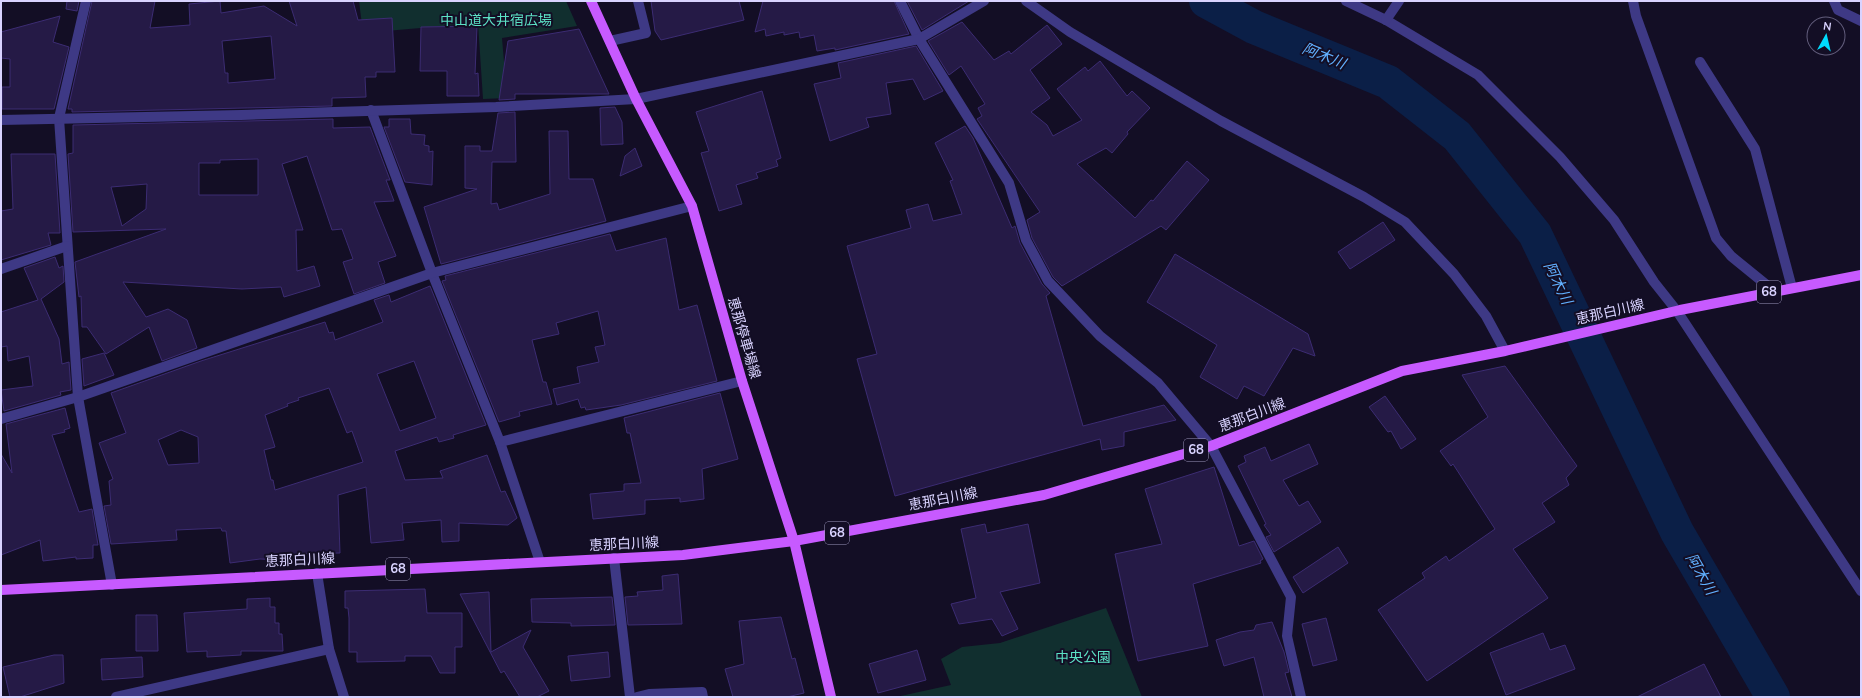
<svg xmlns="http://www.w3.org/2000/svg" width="1862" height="698" viewBox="0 0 1862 698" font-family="'Nunito Sans','Noto Sans JP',sans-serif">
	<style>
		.green { fill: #112f2f }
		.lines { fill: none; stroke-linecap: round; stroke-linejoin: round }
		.river { stroke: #0b1f47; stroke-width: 34 }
		.building { fill: #251a46; stroke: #3c2c73; fill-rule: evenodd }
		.minor { stroke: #3e3985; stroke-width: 10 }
		.major { stroke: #c75aff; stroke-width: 10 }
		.labels { text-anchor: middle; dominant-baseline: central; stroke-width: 4; stroke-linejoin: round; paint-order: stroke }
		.shield { fill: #130e25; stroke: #9e98be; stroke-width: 1 }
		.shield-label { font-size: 13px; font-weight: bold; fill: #d9d3ff }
		.park-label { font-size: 14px; fill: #5ce1c5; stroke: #130e25 }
		.street-label { font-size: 14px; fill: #d9d3ff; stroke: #130e25 }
		.water-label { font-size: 15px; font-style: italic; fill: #61b0ff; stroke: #130e25 }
	</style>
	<rect width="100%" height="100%" fill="#130e25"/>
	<g class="green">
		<path d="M359 1H566L577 26 502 38 507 98 483 99 478 23 363 33Z"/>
		<path d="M1106 608 1142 697H896L951 685 941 659 962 647 1000 643Z"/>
	</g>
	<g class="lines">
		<path class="river" d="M1206 1 1254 27 1388 82 1457 136 1535 234 1677 532 1773 697"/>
	</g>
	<g class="building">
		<path d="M67 1H79L77 11 66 9Z"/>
		<path d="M92 1H155L150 28 190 25 189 4 220 1 221 13 264 6 297 26 289 1H353L358 20 392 18 395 72H376V77H365L366 97 332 98V106L72 112V109H68ZM271 36 275 79 228 83V73H225L222 41Z"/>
		<path d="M651 1H739L744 20 661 40 655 31Z"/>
		<path d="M763 1H894L909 34 835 50V48L817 51 814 35 800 38 799 32 784 35V32L766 36 765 29 755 32Z"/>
		<path d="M907 1H969L922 30Z"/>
		<path d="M60 16 53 42 69 47 54 109H2V87H10V59L1 58V32Z"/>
		<path d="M962 22 994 60 1009 51 1011 54 1047 25 1062 44 1030 70 1050 98 1031 112 1047 125 1053 136 1082 120 1057 89 1085 67 1088 71 1100 61 1127 96 1132 91 1150 108 1127 132 1128 134 1112 153 1106 148 1077 164 1135 218 1151 200 1153 201 1187 161 1209 180 1166 230 1161 226 1062 286 1053 277 1032 238 1027 220 1040 212 977 119 982 116 978 108 985 104 961 66 949 75 928 41Z"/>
		<path d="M477 26 475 74 478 73 479 96H447V71H420L421 27Z"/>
		<path d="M579 29 609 94H515V99L499 100 508 41Z"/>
		<path d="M916 46 943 91 924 100 913 79 886 83 891 114 866 118 869 127 830 141 814 84 841 78 838 63Z"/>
		<path d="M762 91 781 158 776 160 778 166 756 173 758 178 736 185 742 204 719 211 701 153 709 151 696 112Z"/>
		<path d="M615 107 622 122 623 144 601 145 600 108Z"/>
		<path d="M515 112 516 162H492L491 204 497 203 499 210 550 194 549 131H568L569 179H593L606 221 441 264 424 207 477 189 465 188V146H480V151H492L498 113Z"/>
		<path d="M333 119V128L370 127 390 180H386L394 201 374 202 396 256 378 262 385 283 354 294 343 262 353 259 342 229 332 230 307 156 282 164 303 230H296L297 271 314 266 320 286 284 297 281 287 242 289 123 282 146 317 168 309 187 320 197 348 162 361 149 327 106 354 87 327H82L81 296 79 297 75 262 166 229 73 232 68 154 73 153V125ZM258 159V195H199V163H220V160ZM147 184 146 209 122 226 111 187Z"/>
		<path d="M389 119H410L411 134 425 135 424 145 429 146V152L433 151 432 185 405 182 384 127H389Z"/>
		<path d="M965 126 973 138 1012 228 1015 226 1020 243 1042 284 1050 293 1046 296 1083 426 1164 405 1176 420 1124 432V446L1102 450 1100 439 895 496 857 359 877 354 847 246 911 228 906 210 928 204 933 221 962 214 950 181 953 180 935 143Z"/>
		<path d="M635 148 642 166 620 176 625 156Z"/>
		<path d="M11 154H55L60 233H48L51 245 1 260V211L13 209Z"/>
		<path d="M1383 222 1395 240 1350 269 1338 252Z"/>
		<path d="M610 234 616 251 666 238 679 310 697 305 717 381 621 405 586 410 585 407 581 408 578 399 557 405 553 389 580 383 577 367 599 362 595 347 605 345 598 311 556 323 559 334 532 340 543 382H546L552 404 519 412 520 416 499 422 442 281 446 280 445 276Z"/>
		<path d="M1175 254 1308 334 1315 356 1293 348 1264 396 1244 386 1237 399 1200 377 1217 345 1147 302Z"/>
		<path d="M55 257 59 268 63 266 64 282 41 299 59 339 62 364 69 362 71 390 60 392 61 395 4 411 1 390 33 386 29 356 8 361 7 346 1 347V312L38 300 24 268Z"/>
		<path d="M430 286 486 425 453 435 454 438 439 442 437 437 395 451 405 480 443 478 440 471 487 455 501 492 505 491 517 518 508 525 459 523V541L442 542 441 520 402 523 404 540 371 543 366 487 338 495 340 553 284 554V560L260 559 230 563 226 531H222L221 528 176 530 177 540 111 544 104 506 111 505 109 481 113 479 99 443 126 433 111 393 201 361 325 322 329 333 333 332 335 340 383 322 374 300 389 295 391 302ZM414 361 436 418 400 431 377 374ZM329 388 347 433 352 431 363 462 275 490 273 480H271L264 450 275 447 265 415 288 406 287 404 299 400 298 398ZM181 430 198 437 199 463 168 465 158 440Z"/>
		<path d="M104 353 114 375 84 386 82 359Z"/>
		<path d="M1505 366 1577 466 1566 478 1569 485 1542 503 1555 522 1513 549 1548 598 1427 681 1378 610 1425 578 1422 573 1446 556 1449 561 1495 529 1453 464 1451 466 1440 451 1488 417 1462 375Z"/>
		<path d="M720 393 738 459 702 469 704 499 680 502V498L645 500V514L593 519 590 494 624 491V484L641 483 630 433H627L624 418Z"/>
		<path d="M1385 396 1416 439 1401 449 1391 431 1388 432 1369 407Z"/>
		<path d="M65 408 70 428 64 430 65 432 52 435 79 512 92 509 98 545H93V558L76 559V557L43 561 40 540 1 555V454L12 473 6 424Z"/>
		<path d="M1309 444 1318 464 1283 480 1299 506 1308 501 1321 522 1274 552 1266 537 1271 535 1264 525 1266 524 1238 466 1246 462 1244 456 1265 447 1271 461Z"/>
		<path d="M1214 467 1239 546 1254 541 1263 559 1260 561 1261 563 1193 584 1208 646 1138 661 1115 554 1162 544 1145 489Z"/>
		<path d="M985 524 987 533 1028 524 1040 583 1000 592 1018 629 1002 636 992 619 959 624 951 604 976 598 961 529Z"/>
		<path d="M1338 547 1348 563 1303 593 1293 577Z"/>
		<path d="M678 574 682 624 628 625 625 597 638 596 637 592 663 590 662 576Z"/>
		<path d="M425 589 427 613H462V647H455V673H440L431 656H405V661L357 662V652H349V618L348 608H345V591Z"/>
		<path d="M489 592 491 652 531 630 523 647 549 691 537 697H520L504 671 501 673 460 594Z"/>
		<path d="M612 597 615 625 571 626V623L532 622 531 599Z"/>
		<path d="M270 598V607H275V623H279V634H282L283 651H241V655L207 657V651L187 652 184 613 247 609V599Z"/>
		<path d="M136 615H157L158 651H136Z"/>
		<path d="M781 617 792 659 795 658 804 693 787 697H733L725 669 744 664 739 621Z"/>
		<path d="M1326 618 1337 660 1313 666 1302 624Z"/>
		<path d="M1272 622 1284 652 1289 672 1285 673 1292 697H1264L1254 657 1224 666 1216 640 1240 632 1254 630 1256 625Z"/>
		<path d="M1543 633 1550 650 1565 645 1575 669 1506 695 1490 653Z"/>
		<path d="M917 650 926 680 878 693 869 664Z"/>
		<path d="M608 652 610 677 571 681 568 656Z"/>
		<path d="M54 655H63L64 683 20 697H10L3 667Z"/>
		<path d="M142 657 143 677 102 680 101 659Z"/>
		<path d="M1704 664 1721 697H1637Z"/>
	</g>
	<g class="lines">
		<g class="minor">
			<path d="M86 1 59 118 78 397 112 585"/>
			<path d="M900 1 919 39 1009 183 1026 240 1048 281 1100 336 1158 383 1211 446 1291 597 1287 636 1301 697"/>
			<path d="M1026 1 1070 32 1221 121 1364 197 1405 222 1454 274 1486 316 1505 351"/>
			<path d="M1346 1 1386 20 1478 75 1560 157 1614 220 1654 282 1677 311 1861 591"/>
			<path d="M1633 1 1636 16 1716 238 1731 256 1774 291"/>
			<path d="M1834 1 1838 10 1861 21"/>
			<path d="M1386 20 1399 1"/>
			<path d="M610 41 646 33 638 1"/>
			<path d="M1700 62 1755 149 1792 288"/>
			<path d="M371 110 432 273 500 442 540 562"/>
			<path d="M1 120 241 115 496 107 636 99 919 39 984 1"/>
			<path d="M1 269 67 246"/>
			<path d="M1 419 78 397 432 273 692 206"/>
			<path d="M500 442 742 381"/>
			<path d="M614 558 630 697"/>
			<path d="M317 573 329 649 344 697"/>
			<path d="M116 697 329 649"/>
			<path d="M637 697 649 694 702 692 703 697"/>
		</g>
		<g class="major">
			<path d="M591 1 636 99 692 206 742 381 794 541 831 697"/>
			<path d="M1 590 683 555 794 541 1044 495 1211 446 1402 371 1505 351 1680 310 1861 275"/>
		</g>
	</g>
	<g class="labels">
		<g class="shield">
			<rect x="1757" y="281" width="24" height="22" rx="3"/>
			<rect x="1184" y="439" width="24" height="22" rx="3"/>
			<rect x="825" y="522" width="24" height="22" rx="3"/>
			<rect x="386" y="558" width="24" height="22" rx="3"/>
		</g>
		<g class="shield-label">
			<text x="1769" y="292">68</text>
			<text x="1196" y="450">68</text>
			<text x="837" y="533">68</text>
			<text x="398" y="569">68</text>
		</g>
		<g class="park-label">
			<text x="496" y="20">中山道大井宿広場</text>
			<text x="1083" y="657">中央公園</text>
		</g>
		<g class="street-label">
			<text transform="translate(1610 312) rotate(-13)">恵那白川線</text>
			<text transform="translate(744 338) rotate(74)">恵那停車場線</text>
			<text transform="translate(1252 415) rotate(-21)">恵那白川線</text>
			<text transform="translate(943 499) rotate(-11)">恵那白川線</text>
			<text transform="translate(624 544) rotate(-3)">恵那白川線</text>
			<text transform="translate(300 560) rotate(-3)">恵那白川線</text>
		</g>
		<g class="water-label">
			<text transform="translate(1324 56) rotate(22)">阿木川</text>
			<text transform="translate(1558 283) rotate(64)">阿木川</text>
			<text transform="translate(1701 574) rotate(60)">阿木川</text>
		</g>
	</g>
	<rect width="1862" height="698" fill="none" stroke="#d9d3ff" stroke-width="4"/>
	<g transform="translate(1826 36) rotate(8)"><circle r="19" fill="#130e25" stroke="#625d7c"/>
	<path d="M0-3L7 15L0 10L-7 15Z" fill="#00dbfe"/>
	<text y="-6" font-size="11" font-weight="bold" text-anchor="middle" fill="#d9d3ff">N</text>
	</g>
</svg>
